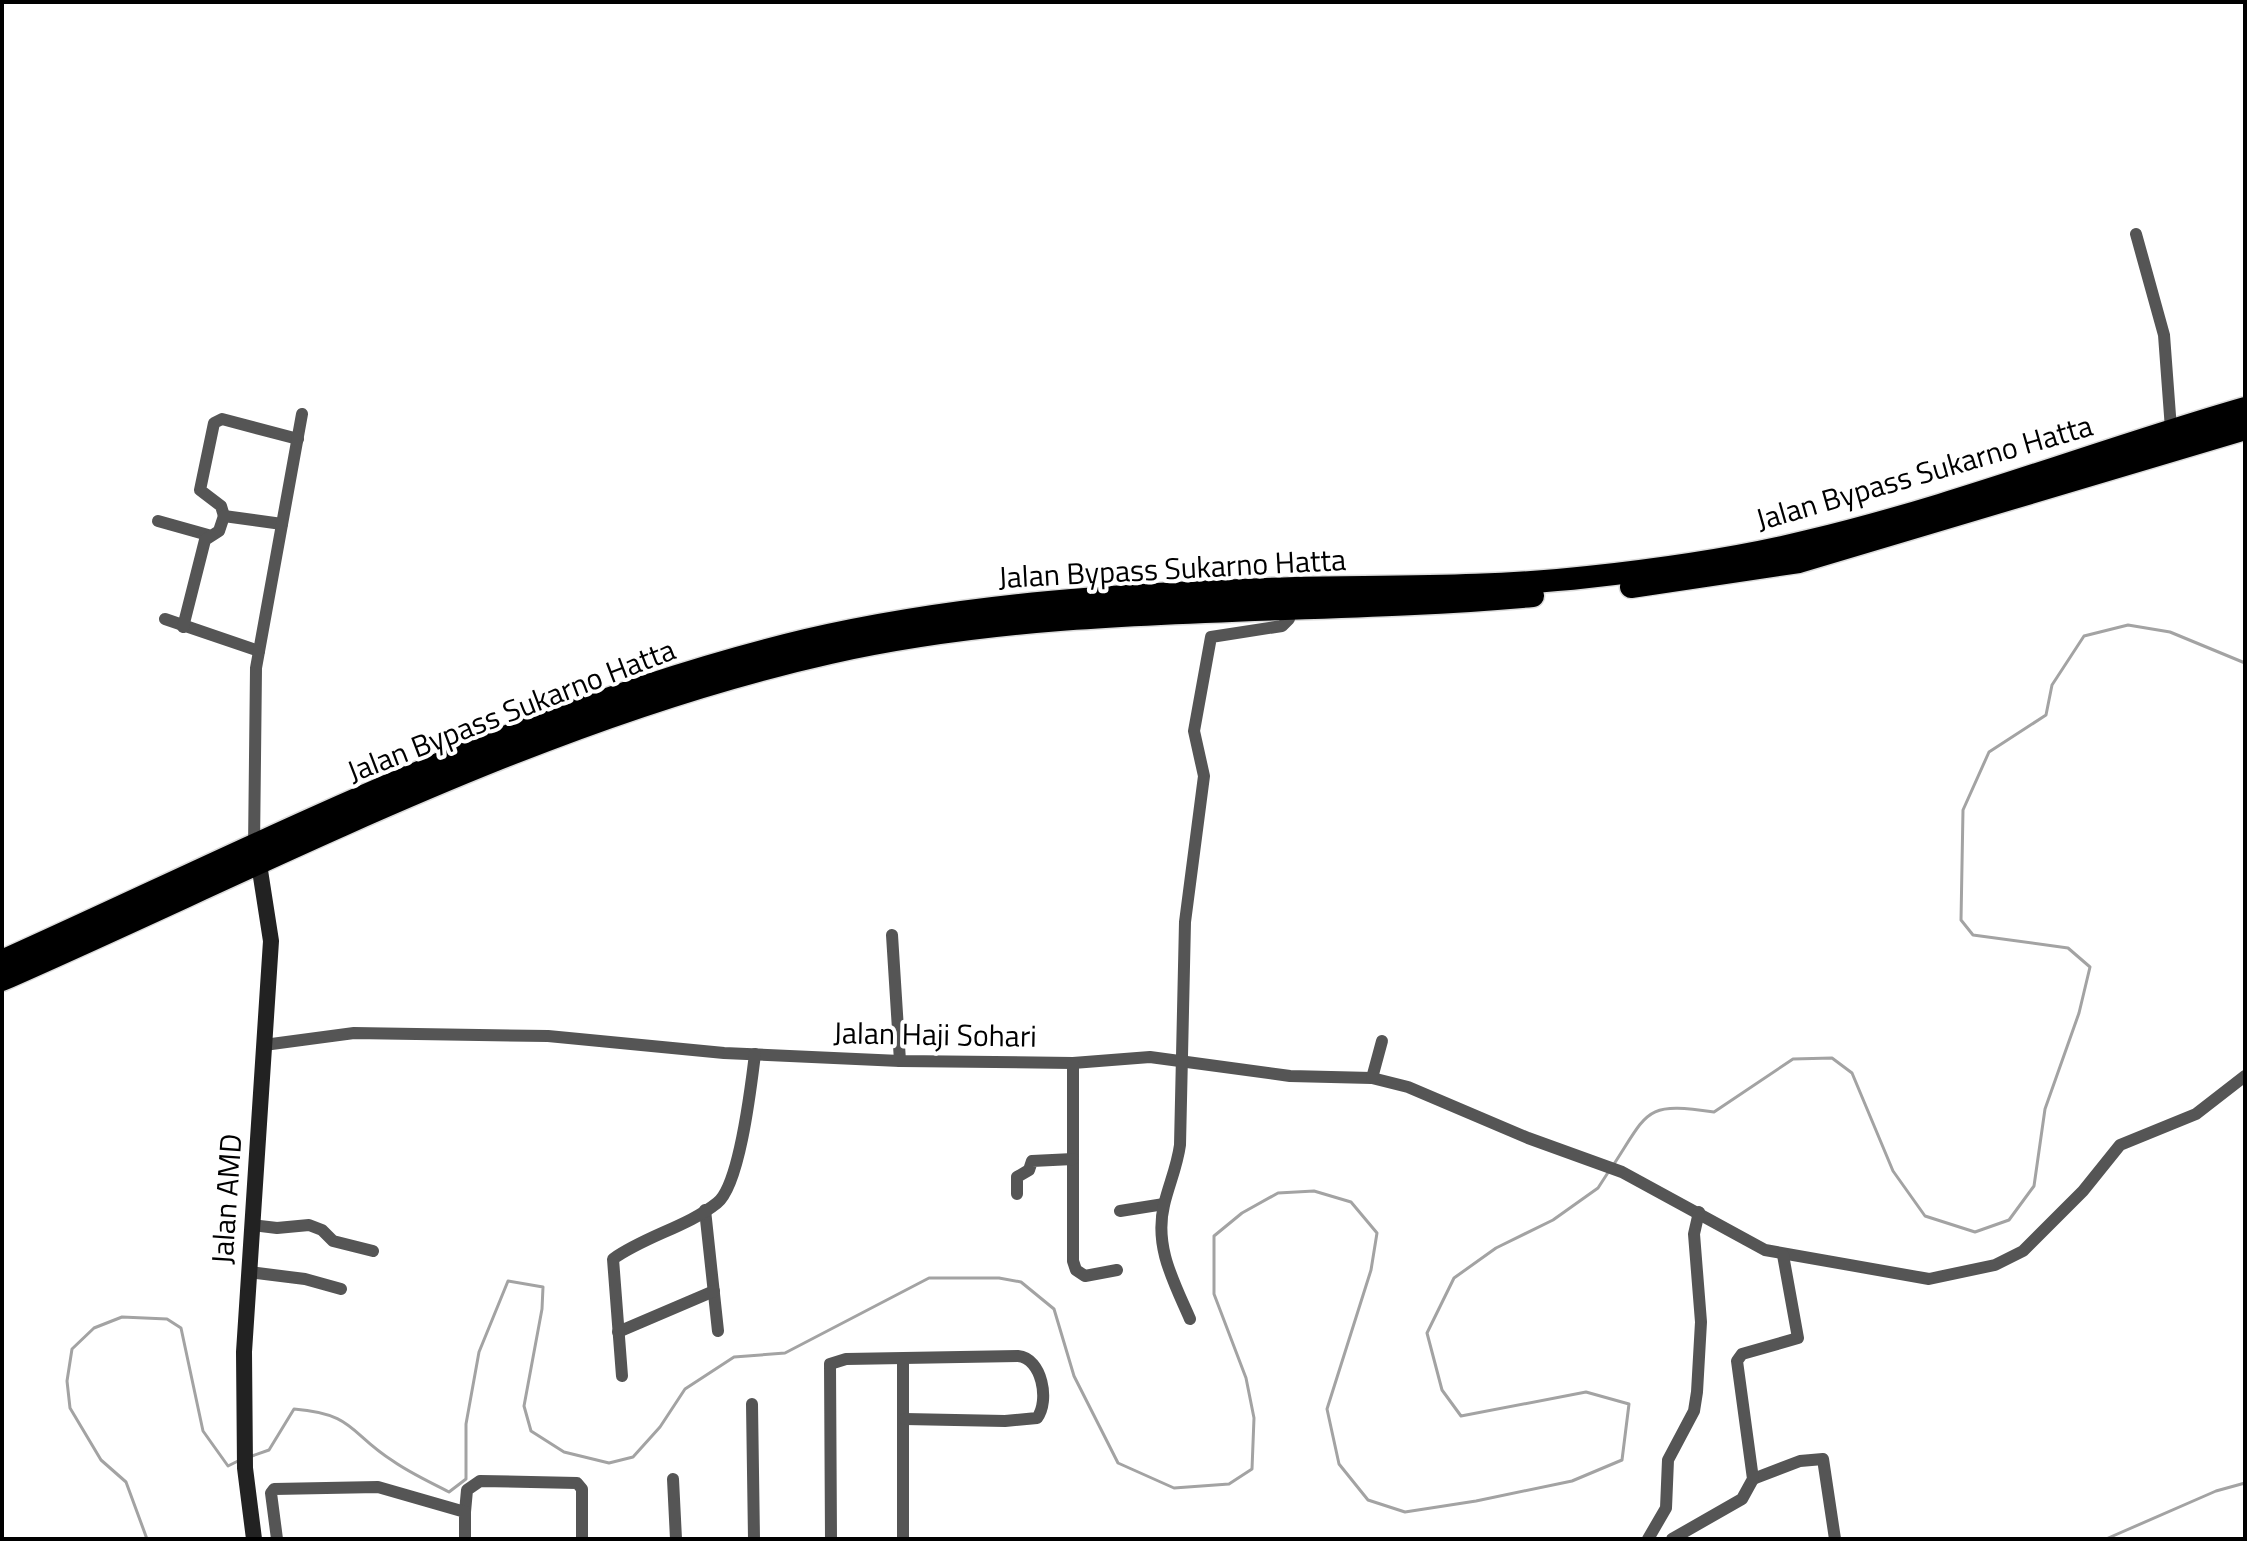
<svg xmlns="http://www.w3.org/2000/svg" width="2247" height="1541" viewBox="0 0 2247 1541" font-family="'Titillium Web',sans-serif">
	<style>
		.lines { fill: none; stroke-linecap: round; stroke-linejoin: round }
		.stream { stroke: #a3a3a3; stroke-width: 3 }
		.highway-casing { stroke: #dbdbdb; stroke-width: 25 }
		.street { stroke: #555; stroke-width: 12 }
		.secondary { stroke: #222; stroke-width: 16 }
		.highway { stroke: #000; stroke-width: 22 }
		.labels { text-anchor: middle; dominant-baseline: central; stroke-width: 8; stroke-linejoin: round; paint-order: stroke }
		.street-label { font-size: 30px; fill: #000; stroke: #fff }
	</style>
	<rect width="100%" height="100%" fill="#fff"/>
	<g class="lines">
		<g class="stream">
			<path d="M1614 1164C1649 1110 1645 1102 1714 1112L1793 1059 1832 1058 1852 1073 1893 1171 1925 1216 1975 1232 2009 1220 2034 1186 2045 1109 2079 1013 2090 967 2068 948 1973 935 1961 920 1963 810 1989 752 2046 715 2052 685 2084 636 2128 625 2170 632 2245 663"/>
			<path d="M249 1457 269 1450 294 1409C355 1414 349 1433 393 1461 410 1473 430 1482 449 1492L466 1479V1424L479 1352 508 1281 543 1287 542 1309 524 1406 531 1431 564 1452 609 1463 633 1457 660 1427 685 1389 734 1357 785 1353 929 1278H999L1021 1282 1054 1309 1074 1376 1118 1463 1174 1488 1229 1484 1252 1469 1254 1418 1246 1378 1214 1294V1236L1242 1213 1278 1193 1314 1191 1351 1202 1377 1233 1371 1270 1327 1409 1339 1464 1368 1500 1405 1512 1476 1501 1572 1481 1622 1460 1629 1404 1586 1392 1461 1416 1442 1390 1427 1333 1454 1278 1496 1248 1553 1220 1598 1188 1609 1171"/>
			<path d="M147 1539 126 1482 101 1460 70 1408 67 1381 72 1349 94 1328 122 1317 167 1319 181 1328 203 1431 228 1466 238 1461"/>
			<path d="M2106 1539 2216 1491 2245 1483"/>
		</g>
		<g class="highway-casing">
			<g id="highway">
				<path d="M1631 587 1799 562 2245 429"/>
				<path d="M2 961C264 843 525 707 806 640 966 603 1131 593 1295 588 1392 586 1491 588 1588 577 1662 569 1735 559 1808 541 1956 506 2099 450 2245 408"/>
				<path d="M2 980C273 861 540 718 830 653 1062 601 1298 617 1533 596"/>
			</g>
		</g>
		<g class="street">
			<path d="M2136 234 2164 335 2171 429"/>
			<path d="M224 516 221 506 200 490 214 423 222 419 298 439"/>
			<path d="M158 521 208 535"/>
			<path d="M165 619 259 651"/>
			<path d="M183 627 205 540 219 531 224 516 282 524"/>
			<path d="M254 848 256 668 302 414"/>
			<path d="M892 935 900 1061"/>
			<path d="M264 1045 354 1033 548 1036 724 1053 900 1061 1073 1063 1150 1057 1290 1076 1372 1078 1408 1087 1528 1138 1622 1172 1765 1250 1929 1279 1995 1265 2023 1251 2083 1191 2120 1145 2196 1114 2245 1076"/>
			<path d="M1073 1063V1261L1076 1270 1085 1276 1117 1270"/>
			<path d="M1372 1078 1382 1041"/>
			<path d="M1017 1194V1177L1029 1170 1032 1161 1073 1159"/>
			<path d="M705 1210 718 1331"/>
			<path d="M1120 1211 1164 1204"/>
			<path d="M252 1225 277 1228 309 1225 322 1230 333 1241 373 1251"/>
			<path d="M249 1272 305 1279 341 1289"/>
			<path d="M1190 1319C1174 1282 1154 1247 1164 1205 1169 1184 1177 1167 1180 1145L1185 922 1204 776 1194 731 1211 637 1282 626 1289 619V607"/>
			<path d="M618 1332 714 1291"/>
			<path d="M903 1359V1539"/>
			<path d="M622 1376 613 1259C645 1236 687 1227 717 1203 740 1185 751 1086 755 1054"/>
			<path d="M752 1404 754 1539"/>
			<path d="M673 1479 676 1539"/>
			<path d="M1753 1479 1800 1461 1823 1459 1835 1539"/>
			<path d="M465 1512 467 1490 480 1481 577 1483 582 1489V1539"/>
			<path d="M277 1539 271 1493 274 1489 378 1487 465 1512V1539"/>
			<path d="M831 1539 830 1364 846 1359 1018 1356C1042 1358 1050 1401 1037 1418L1005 1421 905 1419"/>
			<path d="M1648 1539 1666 1508 1668 1460 1694 1411 1697 1392 1701 1322 1694 1234 1699 1212"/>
			<path d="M1672 1539 1742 1499 1753 1479 1737 1361 1742 1354 1798 1338 1783 1255"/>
		</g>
		<path class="secondary" d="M254 1539 245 1468 244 1352 271 941 259 864"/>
		<use href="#highway" class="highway"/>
	</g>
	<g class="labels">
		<g class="street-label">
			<text transform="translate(1924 472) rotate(-16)">Jalan Bypass Sukarno Hatta</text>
			<text transform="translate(1172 568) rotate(-3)">Jalan Bypass Sukarno Hatta</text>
			<text transform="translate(511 710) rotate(-21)">Jalan Bypass Sukarno Hatta</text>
			<text transform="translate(935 1034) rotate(1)">Jalan Haji Sohari</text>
			<text transform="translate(226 1199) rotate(-86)">Jalan AMD</text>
		</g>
	</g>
	<rect width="2247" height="1541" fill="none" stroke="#000000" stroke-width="8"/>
</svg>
